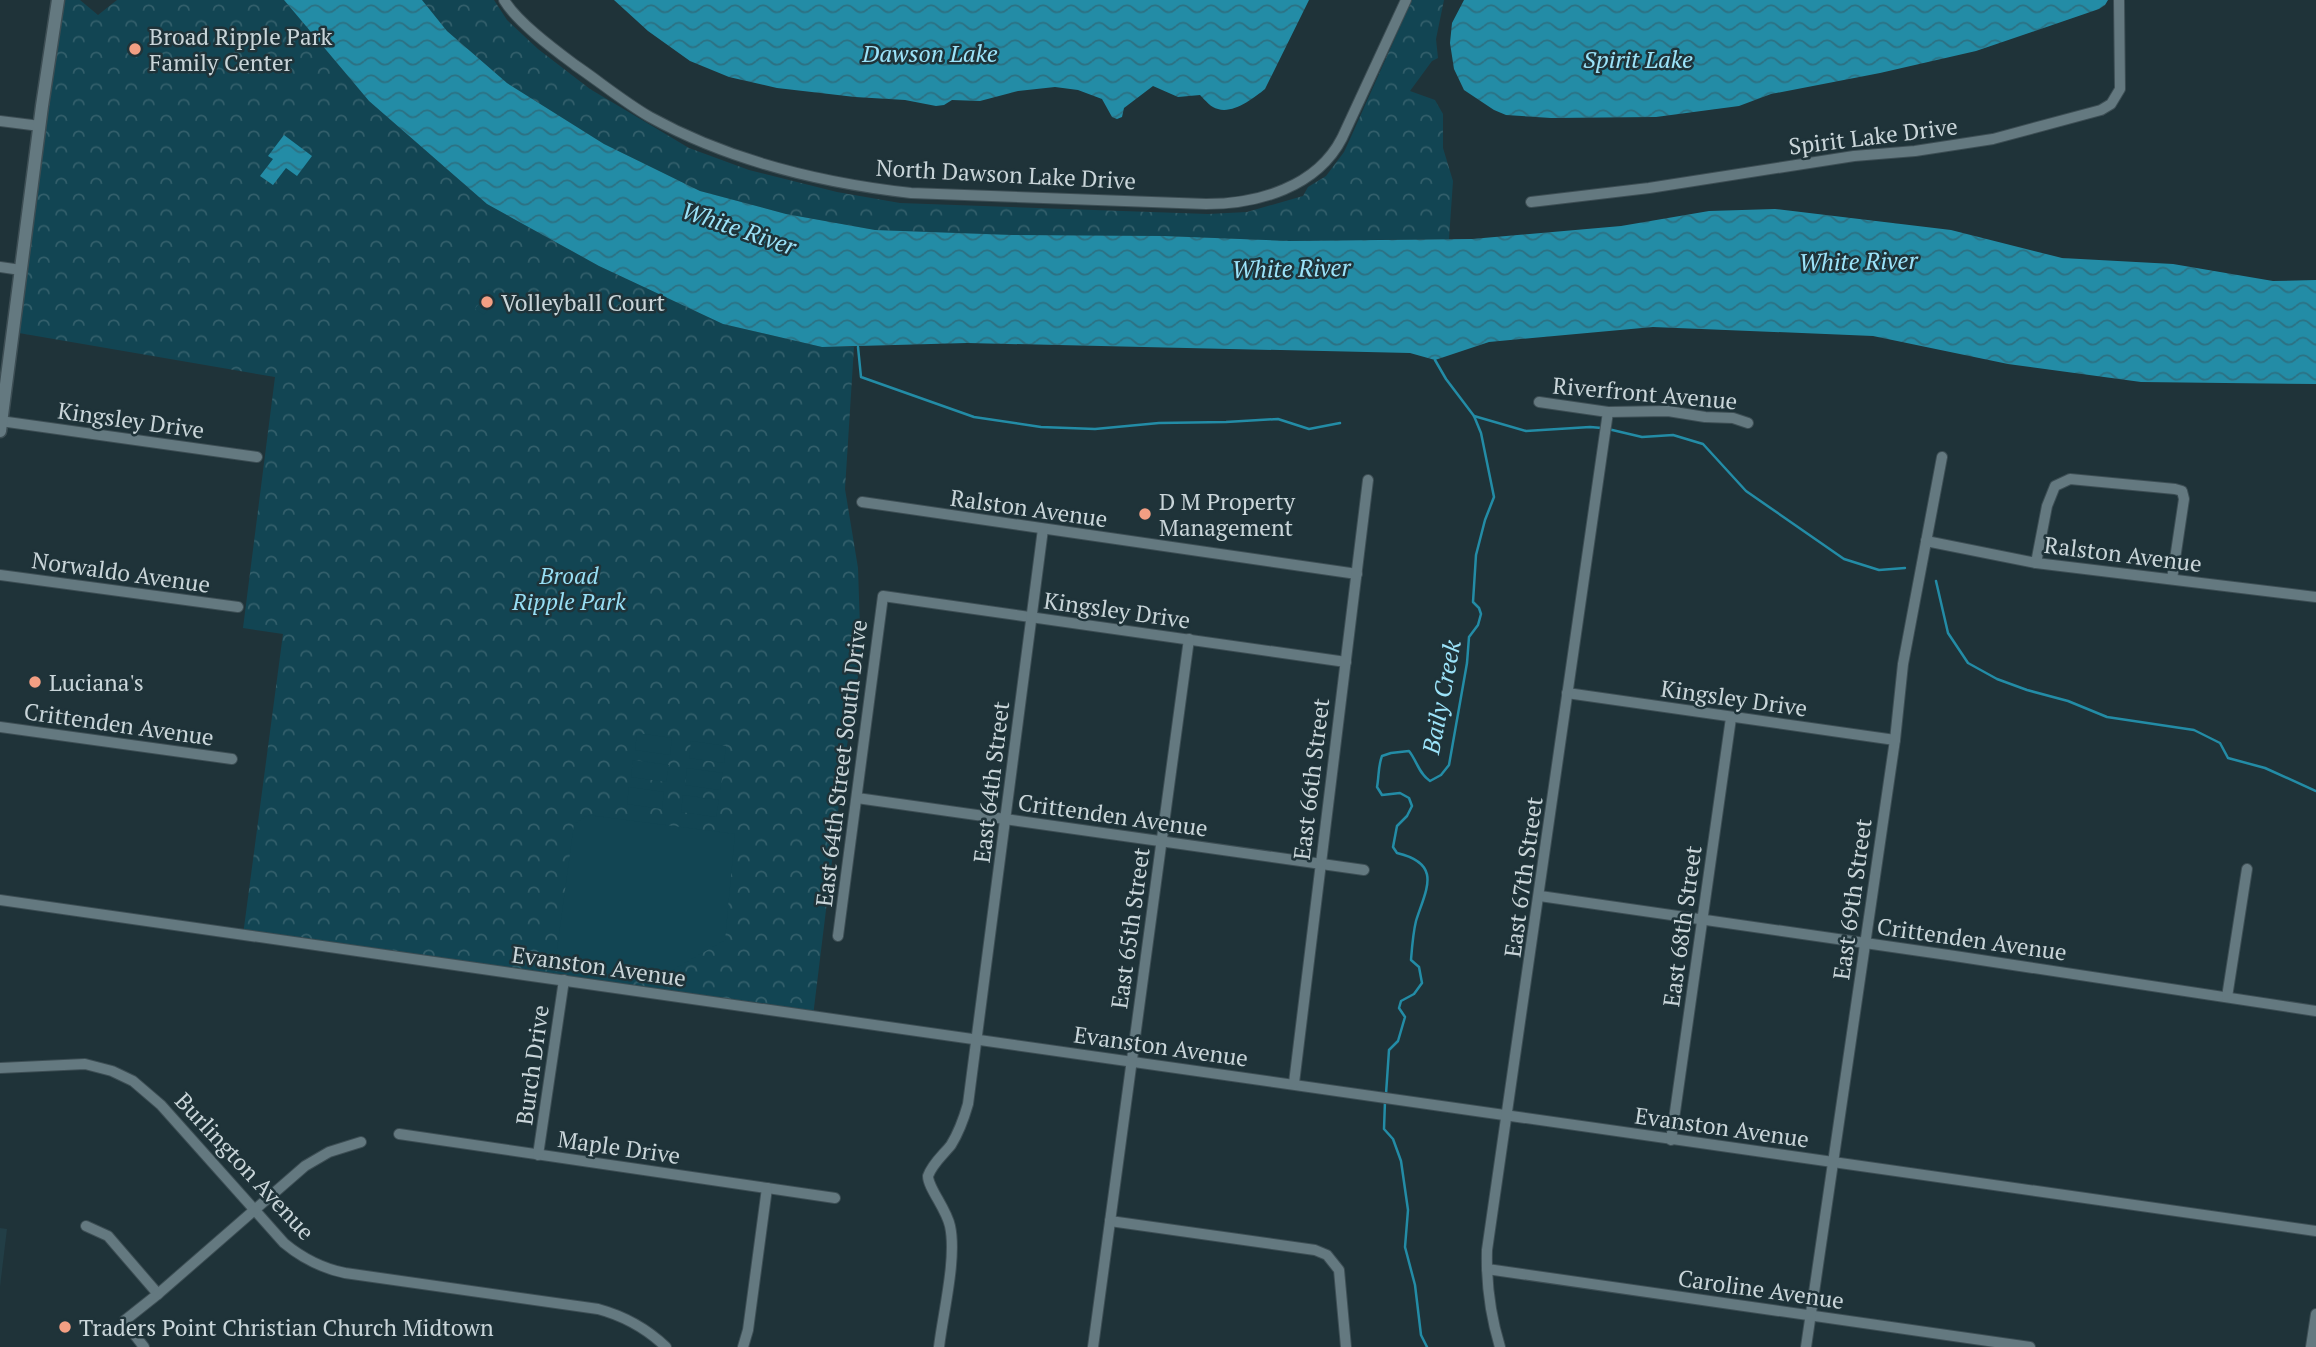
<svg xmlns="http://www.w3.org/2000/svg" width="2316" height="1347" viewBox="0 0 2316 1347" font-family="'PT Serif',serif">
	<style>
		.built { fill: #223e46 }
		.forest { fill: url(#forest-crowns) }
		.pitch { fill: #124553 }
		.water { fill: url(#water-waves) }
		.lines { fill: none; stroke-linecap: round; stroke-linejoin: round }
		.stream { stroke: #238ca6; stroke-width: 2.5 }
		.minor-casing { stroke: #3d4e54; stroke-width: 12 }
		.tertiary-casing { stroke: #3d4e54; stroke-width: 15 }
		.minor { stroke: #647980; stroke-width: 10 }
		.tertiary { stroke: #647980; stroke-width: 12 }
		.poi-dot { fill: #f39f83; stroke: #1f3339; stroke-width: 2.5 }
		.labels { text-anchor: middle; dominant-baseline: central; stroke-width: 5; stroke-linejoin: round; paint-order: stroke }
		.poi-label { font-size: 23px; fill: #c9d5d9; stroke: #1f3339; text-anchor: start }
		.street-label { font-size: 23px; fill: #c9d5d9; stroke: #1f3339 }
		.park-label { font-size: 23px; font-style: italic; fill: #97def4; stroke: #1f3339 }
		.water-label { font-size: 24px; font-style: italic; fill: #9ce3f9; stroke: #1f3339 }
	</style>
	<defs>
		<pattern id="forest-crowns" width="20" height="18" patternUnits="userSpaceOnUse" patternTransform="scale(1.75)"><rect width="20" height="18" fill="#124553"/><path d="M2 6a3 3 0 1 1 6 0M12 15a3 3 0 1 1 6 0" fill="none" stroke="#335f6b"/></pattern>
		<pattern id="water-waves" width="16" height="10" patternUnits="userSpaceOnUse" patternTransform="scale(1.75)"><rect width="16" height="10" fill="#238ca6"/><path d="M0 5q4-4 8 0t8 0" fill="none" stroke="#2c7183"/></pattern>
	</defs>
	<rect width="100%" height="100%" fill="#1f3339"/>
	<path class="built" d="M0 1228 7 1229 0 1287Z"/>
	<g class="forest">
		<path d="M59 0H80L98 15 117 0H284L369 101 487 204 599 266 723 324 822 347H854L845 489 858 568 861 658 843 771 813 1016 243 935 283 634 243 628 275 377 13 332Z"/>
		<path d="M422 0H494L507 20 538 49 590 89 689 148 749 170 837 192 900 203 1208 214 1247 212 1303 196 1308 187 1326 176 1344 152 1350 139 1412 0H1444L1436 39 1438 58 1432 61 1410 91 1435 100 1443 114V148L1453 181 1449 239 1289 241 1164 236 1013 235 875 230 786 214 700 191 604 144 507 83 447 31Z"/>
	</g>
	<g class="pitch">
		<path d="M489 289 498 296 484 315 475 309Z"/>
		<path d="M637 733 672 738 670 755 635 750Z"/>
		<path d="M691 741 726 746 724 763 689 758Z"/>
		<path d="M633 760 669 765 666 782 631 777Z"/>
		<path d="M687 768 723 773 720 790 685 785Z"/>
		<path d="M629 787 664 792 662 809 627 804Z"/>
		<path d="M683 795 719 800 716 817 681 812Z"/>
		<path d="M588 815 735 834 725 940 655 980 555 964 574 824Z"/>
	</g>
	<g class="water">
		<path d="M284 0H422L447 31 507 83 604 144 700 191 786 214 875 230 1013 235 1164 236 1289 241 1472 239 1621 226 1709 211 1775 209 1951 230 2062 258 2173 264 2273 281 2316 280V384L2141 382 2008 364 1873 336 1653 327 1489 342 1435 360 1410 353 967 343 822 347 723 324 599 266 487 204 369 101Z"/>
		<path d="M614 0H1309L1265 89C1254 98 1233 114 1218 109 1211 108 1205 100 1200 95L1178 97 1153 86 1124 108 1122 117 1117 119 1112 117 1102 99 1078 90 1055 87 1018 91 980 101 952 100 944 105 936 106 905 100 855 97 777 88 729 77 690 61 648 31Z"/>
		<path d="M1464 0H2108L2105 5 2099 9 1976 51 1880 73 1771 94 1739 106 1656 117 1551 118 1506 115 1494 110 1464 90 1454 69 1450 43 1452 23Z"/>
		<path d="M284 135 312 156 297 176 286 168 273 185 260 176 273 159 268 156Z"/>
	</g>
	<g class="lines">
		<g class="stream">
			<path d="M858 347 861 377 974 417 1041 427 1095 429 1159 423 1226 422 1278 419 1309 429 1340 423"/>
			<path d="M1474 416 1526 431 1590 427 1602 428"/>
			<path d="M1608 429 1642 437 1673 435 1703 444 1746 491 1844 559 1879 570 1905 568"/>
			<path d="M1936 581 1948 633 1968 663 1997 679 2027 690 2068 701 2107 717 2194 730 2220 743 2228 758 2265 768 2316 791"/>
			<path d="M1386 1094 1389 1050 1398 1041 1405 1017 1399 1008 1401 1001 1414 994 1422 983 1419 967 1411 960C1412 947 1413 933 1416 921 1426 889 1443 864 1397 853L1393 847 1397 826 1407 816 1412 806 1409 798 1400 793 1382 795 1377 787C1379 777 1378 766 1382 756L1391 753 1409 751C1417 761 1419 774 1430 781L1441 775 1449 765 1467 663 1469 637 1478 625 1481 614 1479 608 1473 602 1476 555 1485 520 1494 497 1481 433 1474 416 1446 379 1435 360"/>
			<path d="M1385 1101 1384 1129 1393 1139 1401 1161 1408 1210 1405 1247 1415 1285 1421 1335 1427 1347"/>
		</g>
		<g class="minor-casing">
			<g id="minor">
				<path d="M504 0C517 22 555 50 575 65 600 82 624 102 650 117 728 160 822 183 911 193L1206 204C1258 204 1317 187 1342 138L1406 0"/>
				<path d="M0 121 40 126"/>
				<path d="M1531 202 1649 188 1854 156 1915 151 1993 139 2101 110 2111 104 2120 89 2119 0"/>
				<path d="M0 267 21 270"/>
				<path d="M1539 402 1608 412 1668 411 1705 417 1733 418 1748 423"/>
				<path d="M0 421 257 457"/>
				<path d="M862 502 1357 574"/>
				<path d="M1926 541 2036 563 2316 597"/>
				<path d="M2036 563 2047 506 2055 486 2070 479 2175 489 2182 491 2184 499 2172 579"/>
				<path d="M0 575 238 607"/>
				<path d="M1567 693 1895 740"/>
				<path d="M0 727 232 759"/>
				<path d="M857 798 1364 870"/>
				<path d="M1540 896 1948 955 2316 1011"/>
				<path d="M0 900 2316 1231"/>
				<path d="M838 936 883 596 1346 662"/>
				<path d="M2227 997 2247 869"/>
				<path d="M0 1068 85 1064 112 1071 133 1081 161 1105 284 1243C302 1258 321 1268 345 1273L598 1309C624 1316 646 1328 666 1347"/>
				<path d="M1294 1083 1368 480"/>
				<path d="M399 1134 835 1198"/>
				<path d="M1671 1140 1731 718"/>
				<path d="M538 1155 564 980"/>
				<path d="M1110 1221 1315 1250 1327 1255 1339 1270 1346 1347"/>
				<path d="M86 1226 108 1236 158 1294"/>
				<path d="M1487 1269 2030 1347"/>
				<path d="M144 1347 124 1321 158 1294 305 1166 329 1152 361 1142"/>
				<path d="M743 1347 748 1330 767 1188"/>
				<path d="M939 1347C943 1313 957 1258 950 1226 946 1208 928 1188 928 1176 932 1164 943 1155 951 1145 959 1132 964 1118 968 1104L1043 529"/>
				<path d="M1093 1347 1189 639"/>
				<path d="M1500 1347C1490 1314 1486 1284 1487 1250L1608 412"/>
				<path d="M1806 1347 1895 740 1903 664 1942 457"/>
				<path d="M2311 1347 2316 1314"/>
			</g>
		</g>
		<g class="tertiary-casing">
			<path id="tertiary" d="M0 431 42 106 58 0"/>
		</g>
		<use href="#minor" class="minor"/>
		<use href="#tertiary" class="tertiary"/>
	</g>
	<g class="poi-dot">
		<circle cx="135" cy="49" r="7"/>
		<circle cx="487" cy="302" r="7"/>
		<circle cx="1145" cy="514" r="7"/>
		<circle cx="35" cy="682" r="7"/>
		<circle cx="65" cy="1327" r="7"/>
	</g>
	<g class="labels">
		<g class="poi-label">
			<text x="149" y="36">Broad Ripple Park<tspan x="149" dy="26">Family Center</tspan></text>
			<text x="501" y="302">Volleyball Court</text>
			<text x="1159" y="501">D M Property<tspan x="1159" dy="26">Management</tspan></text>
			<text x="49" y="682">Luciana's</text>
			<text x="79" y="1327">Traders Point Christian Church Midtown</text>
		</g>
		<g class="street-label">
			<text transform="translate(1873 136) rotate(-7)">Spirit Lake Drive</text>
			<text transform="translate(1006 174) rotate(3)">North Dawson Lake Drive</text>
			<text transform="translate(1645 393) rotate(5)">Riverfront Avenue</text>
			<text transform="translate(131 420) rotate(8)">Kingsley Drive</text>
			<text transform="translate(1029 508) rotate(8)">Ralston Avenue</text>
			<text transform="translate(2123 554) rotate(7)">Ralston Avenue</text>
			<text transform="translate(121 572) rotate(8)">Norwaldo Avenue</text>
			<text transform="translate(1117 610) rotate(8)">Kingsley Drive</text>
			<text transform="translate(1734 698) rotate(8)">Kingsley Drive</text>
			<text transform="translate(119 724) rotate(8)">Crittenden Avenue</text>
			<text transform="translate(841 763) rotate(-83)">East 64th Street South Drive</text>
			<text transform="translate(1311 779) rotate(-83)">East 66th Street</text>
			<text transform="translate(991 782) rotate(-83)">East 64th Street</text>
			<text transform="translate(1113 815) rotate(8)">Crittenden Avenue</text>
			<text transform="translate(1523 877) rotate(-82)">East 67th Street</text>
			<text transform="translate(1852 899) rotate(-82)">East 69th Street</text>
			<text transform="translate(1682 926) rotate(-82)">East 68th Street</text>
			<text transform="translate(1130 928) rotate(-82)">East 65th Street</text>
			<text transform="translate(1972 939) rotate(8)">Crittenden Avenue</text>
			<text transform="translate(599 966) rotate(8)">Evanston Avenue</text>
			<text transform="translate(1161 1046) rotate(8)">Evanston Avenue</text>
			<text transform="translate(532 1065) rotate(-82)">Burch Drive</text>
			<text transform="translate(1722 1127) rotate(8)">Evanston Avenue</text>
			<text transform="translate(619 1147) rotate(8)">Maple Drive</text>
			<text transform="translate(245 1166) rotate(47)">Burlington Avenue</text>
			<text transform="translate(1761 1289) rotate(8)">Caroline Avenue</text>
		</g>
		<g class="park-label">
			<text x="569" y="575">Broad<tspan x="569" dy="26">Ripple Park</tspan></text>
		</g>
		<g class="water-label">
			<text x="930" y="53">Dawson Lake</text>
			<text x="1638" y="59">Spirit Lake</text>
			<text transform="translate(739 228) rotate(19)">White River</text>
			<text transform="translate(1858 261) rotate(-1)">White River</text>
			<text transform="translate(1291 268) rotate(-1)">White River</text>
			<text transform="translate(1441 697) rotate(-79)">Baily Creek</text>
		</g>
	</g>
</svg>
